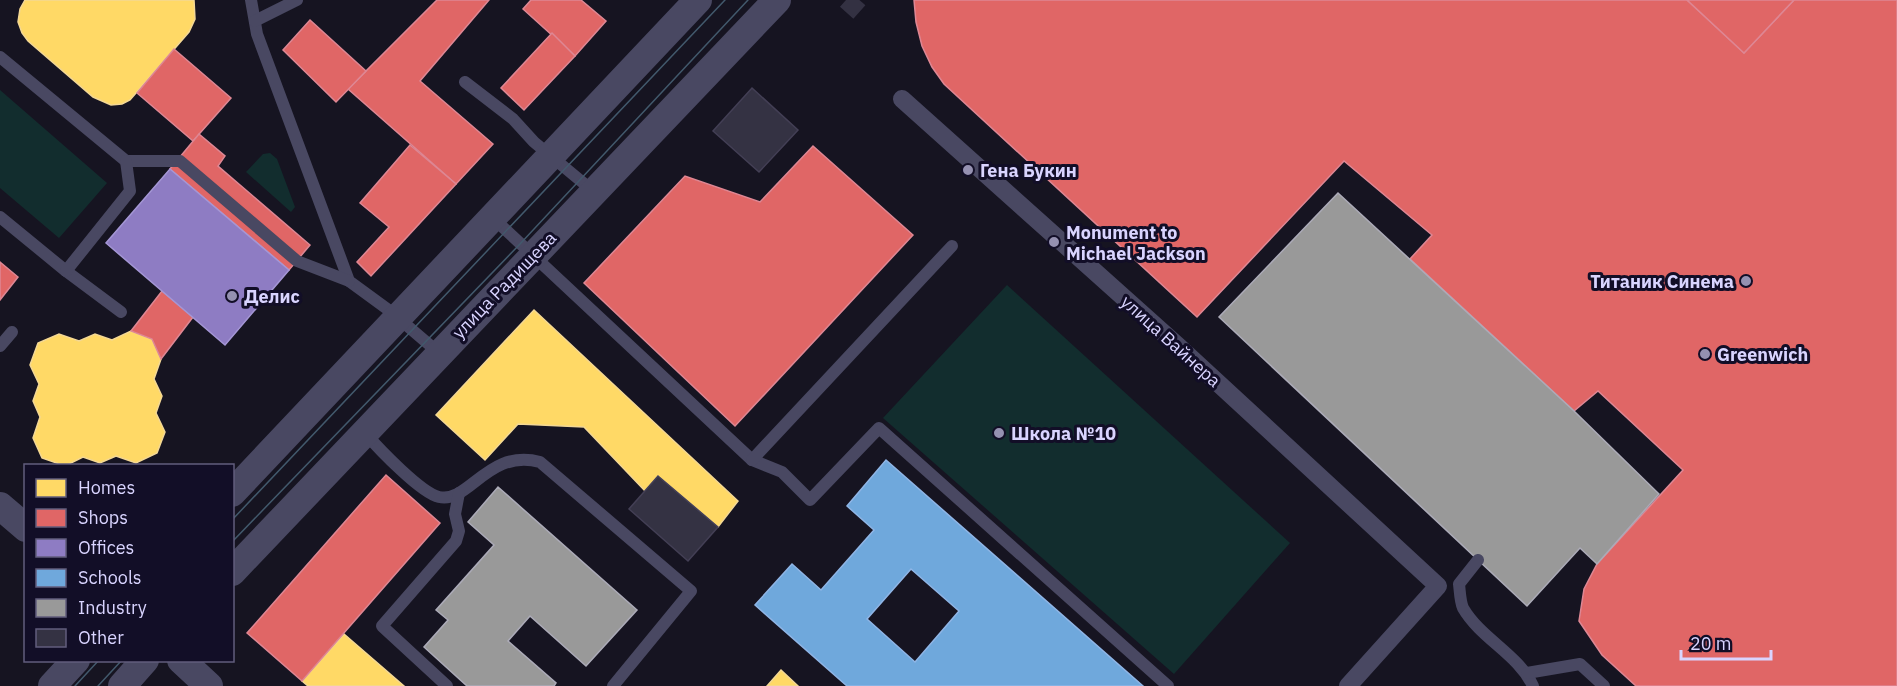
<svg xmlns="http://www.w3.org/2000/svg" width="1897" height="686" viewBox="0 0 1897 686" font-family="'IBM Plex Sans',sans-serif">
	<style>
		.green { fill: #122d2e }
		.homes { fill: #ffd966; stroke: #f4d894; stroke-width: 1.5 }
		.shops { fill: #e06666; stroke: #de8794; stroke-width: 1.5 }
		.offices { fill: #8e7cc3; stroke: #a496d5; stroke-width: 1.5 }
		.schools { fill: #6fa8dc; stroke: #8fb5e6; stroke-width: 1.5; fill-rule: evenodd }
		.industry { fill: #999; stroke: #acabb8; stroke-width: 1.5 }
		.building { fill: #343243; stroke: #433f55; stroke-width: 1.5 }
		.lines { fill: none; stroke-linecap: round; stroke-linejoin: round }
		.pedestrian-tunnel { stroke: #333142; stroke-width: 18; stroke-dasharray: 18 9; stroke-linecap: butt }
		.service { stroke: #494862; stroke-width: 12 }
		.pedestrian { stroke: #494862; stroke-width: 18 }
		.tertiary { stroke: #494862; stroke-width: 28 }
		.tram { stroke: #42596c; stroke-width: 1.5 }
		.poi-dot { fill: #9591b1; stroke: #120e27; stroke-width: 2 }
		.labels { text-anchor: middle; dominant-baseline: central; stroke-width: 6; stroke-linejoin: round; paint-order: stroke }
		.poi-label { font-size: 18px; font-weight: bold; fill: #d9d4ff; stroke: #120e27; text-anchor: start }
		.street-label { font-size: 18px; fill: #d9d4ff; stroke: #120e27 }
	</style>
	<rect width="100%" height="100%" fill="#161421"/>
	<g class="green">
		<path d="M0 90 107 183 59 238 0 188Z"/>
		<path d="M270 153 277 159 295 207 291 212 246 172 263 154Z"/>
		<path d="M1007 285 1290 543 1174 674 883 418Z"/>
	</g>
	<g class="homes">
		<path d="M25 0H194L195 19 189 32 130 100 122 104 111 105 93 97 28 41 22 33 18 22 20 9Z"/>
		<path d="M534 310 738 501 718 527 658 476 645 491 584 427 518 424 485 460 436 415Z"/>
		<path d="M131 331 152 339 161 359 154 379 162 396 156 413 165 432 157 453 136 463 116 456 100 463 83 457 65 466 42 458 33 438 40 417 33 401 39 384 30 365 38 343 59 334 79 341 95 334 112 340Z"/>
		<path d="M344 634 404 686H308L302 681Z"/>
		<path d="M781 670 798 686H767Z"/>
	</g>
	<g class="shops">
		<path d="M437 0H489L420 81 493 144 456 184 348 89Z"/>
		<path d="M531 0H581L606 21 575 56 523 9Z"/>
		<path d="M914 0H1687L1744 53 1794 0H1897V686H1636L1602 655 1579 621 1584 589 1597 564 1683 470 1598 391 1574 411 1410 259 1432 235 1344 161 1197 317 944 84 932 67 922 46 916 22Z"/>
		<path d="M1687 0H1794L1744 53Z"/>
		<path d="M310 20 366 71 336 102 283 50Z"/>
		<path d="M552 33 575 56 524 110 501 88Z"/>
		<path d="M174 49 231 98 193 141 137 93Z"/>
		<path d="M199 134 225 156 218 166 310 245 289 270 170 169Z"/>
		<path d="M410 145 456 184 371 276 357 262 389 227 360 203Z"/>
		<path d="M813 146 913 235 735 426 584 283 685 176 760 202Z"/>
		<path d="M0 262 18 277 0 300Z"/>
		<path d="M162 291 193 317 161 359 152 339 131 331Z"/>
		<path d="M386 475 440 523 302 681 247 633Z"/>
	</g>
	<path class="offices" d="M170 169 289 270 225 345 106 243Z"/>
	<path class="schools" d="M886 460 1143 686H847L755 605 792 564 821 590 874 530 847 506ZM911 569 959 611 915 662 867 619Z"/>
	<g class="industry">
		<path d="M1338 193 1574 411 1659 494 1597 564 1580 548 1527 606 1219 317Z"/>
		<path d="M498 487 637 610 586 666 530 616 508 641 556 683 554 686H467L424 647 448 620 436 610 494 545 468 522Z"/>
	</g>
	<g class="building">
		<path d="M752 88 798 130 759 172 713 131Z"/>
		<path d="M658 476 718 527 688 561 629 509Z"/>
	</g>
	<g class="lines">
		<path class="pedestrian-tunnel" d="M846 0 866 18"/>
		<g class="service">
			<path d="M251 0 257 34 349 281 390 311 439 353"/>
			<path d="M255 21 297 0"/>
			<path d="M0 57 126 161H180L297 261 349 281"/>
			<path d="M465 82 513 119 534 142 593 191"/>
			<path d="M0 217 66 271 121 312"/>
			<path d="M493 218 752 460 782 472 810 500 879 428 1168 686"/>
			<path d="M66 271 130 191 126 161"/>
			<path d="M0 346 12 332"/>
			<path d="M366 434C379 449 421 493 439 497 469 504 488 448 540 462L691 591 613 686"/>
			<path d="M752 460 952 246"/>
			<path d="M1478 560 1459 584C1460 592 1460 601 1463 608 1481 639 1518 654 1533 686"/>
			<path d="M1527 673 1580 664 1604 686"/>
			<path d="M447 686 382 626 456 541 459 531 455 514 459 493"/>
		</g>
		<path class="pedestrian" d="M902 99 1179 347 1438 586 1348 686"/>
		<g class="tertiary">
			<path d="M232 493 698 0"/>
			<path d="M0 506 26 528"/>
			<path d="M232 572 777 0"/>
			<path d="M181 660 209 686"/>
			<path d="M52 686 76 660"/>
			<path d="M122 686 145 660"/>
		</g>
		<g class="tram">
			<path d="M232 520 725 0"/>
			<path d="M232 542 520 244 748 0"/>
			<path d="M75 686 99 660"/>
			<path d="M98 686 122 660"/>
		</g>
	</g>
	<g class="poi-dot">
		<circle cx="968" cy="170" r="6"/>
		<circle cx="1054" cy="242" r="6"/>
		<circle cx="1746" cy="281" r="6"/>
		<circle cx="232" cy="296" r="6"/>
		<circle cx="1705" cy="354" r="6"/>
		<circle cx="999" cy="433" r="6"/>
	</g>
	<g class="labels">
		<g class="poi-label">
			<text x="980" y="170">Гена Букин</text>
			<text x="1066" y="232">Monument to<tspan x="1066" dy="21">Michael Jackson</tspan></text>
			<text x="1734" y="281" text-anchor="end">Титаник Синема</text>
			<text x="244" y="296">Делис</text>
			<text x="1717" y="354">Greenwich</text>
			<text x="1011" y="433">Школа №10</text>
		</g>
		<g class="street-label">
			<text transform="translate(504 285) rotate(-46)">улица Радищева</text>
			<text transform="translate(1171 341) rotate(42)">улица Вайнера</text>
		</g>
	</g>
	<rect x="24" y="464" width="210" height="198" fill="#120e27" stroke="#625d7d" stroke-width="1.5"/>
	<rect x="36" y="479" width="30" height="18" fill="#ffd966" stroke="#625d7d" stroke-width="1.5"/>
	<text x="78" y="494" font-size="18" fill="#d9d4ff">Homes</text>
	<rect x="36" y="509" width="30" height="18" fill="#e06666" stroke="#625d7d" stroke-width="1.5"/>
	<text x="78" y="524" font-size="18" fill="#d9d4ff">Shops</text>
	<rect x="36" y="539" width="30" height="18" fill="#8e7cc3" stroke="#625d7d" stroke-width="1.5"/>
	<text x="78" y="554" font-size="18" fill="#d9d4ff">Offices</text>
	<rect x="36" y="569" width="30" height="18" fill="#6fa8dc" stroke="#625d7d" stroke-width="1.5"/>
	<text x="78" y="584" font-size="18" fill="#d9d4ff">Schools</text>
	<rect x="36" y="599" width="30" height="18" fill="#999999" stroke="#625d7d" stroke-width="1.5"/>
	<text x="78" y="614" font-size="18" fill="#d9d4ff">Industry</text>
	<rect x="36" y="629" width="30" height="18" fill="#343243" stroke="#625d7d" stroke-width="1.5"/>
	<text x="78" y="644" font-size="18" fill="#d9d4ff">Other</text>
	<path d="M1681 650v9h90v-9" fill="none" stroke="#d9d4ff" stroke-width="3"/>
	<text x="1690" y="650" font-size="18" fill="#d9d4ff" stroke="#120e27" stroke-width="4.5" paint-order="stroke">20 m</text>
</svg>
